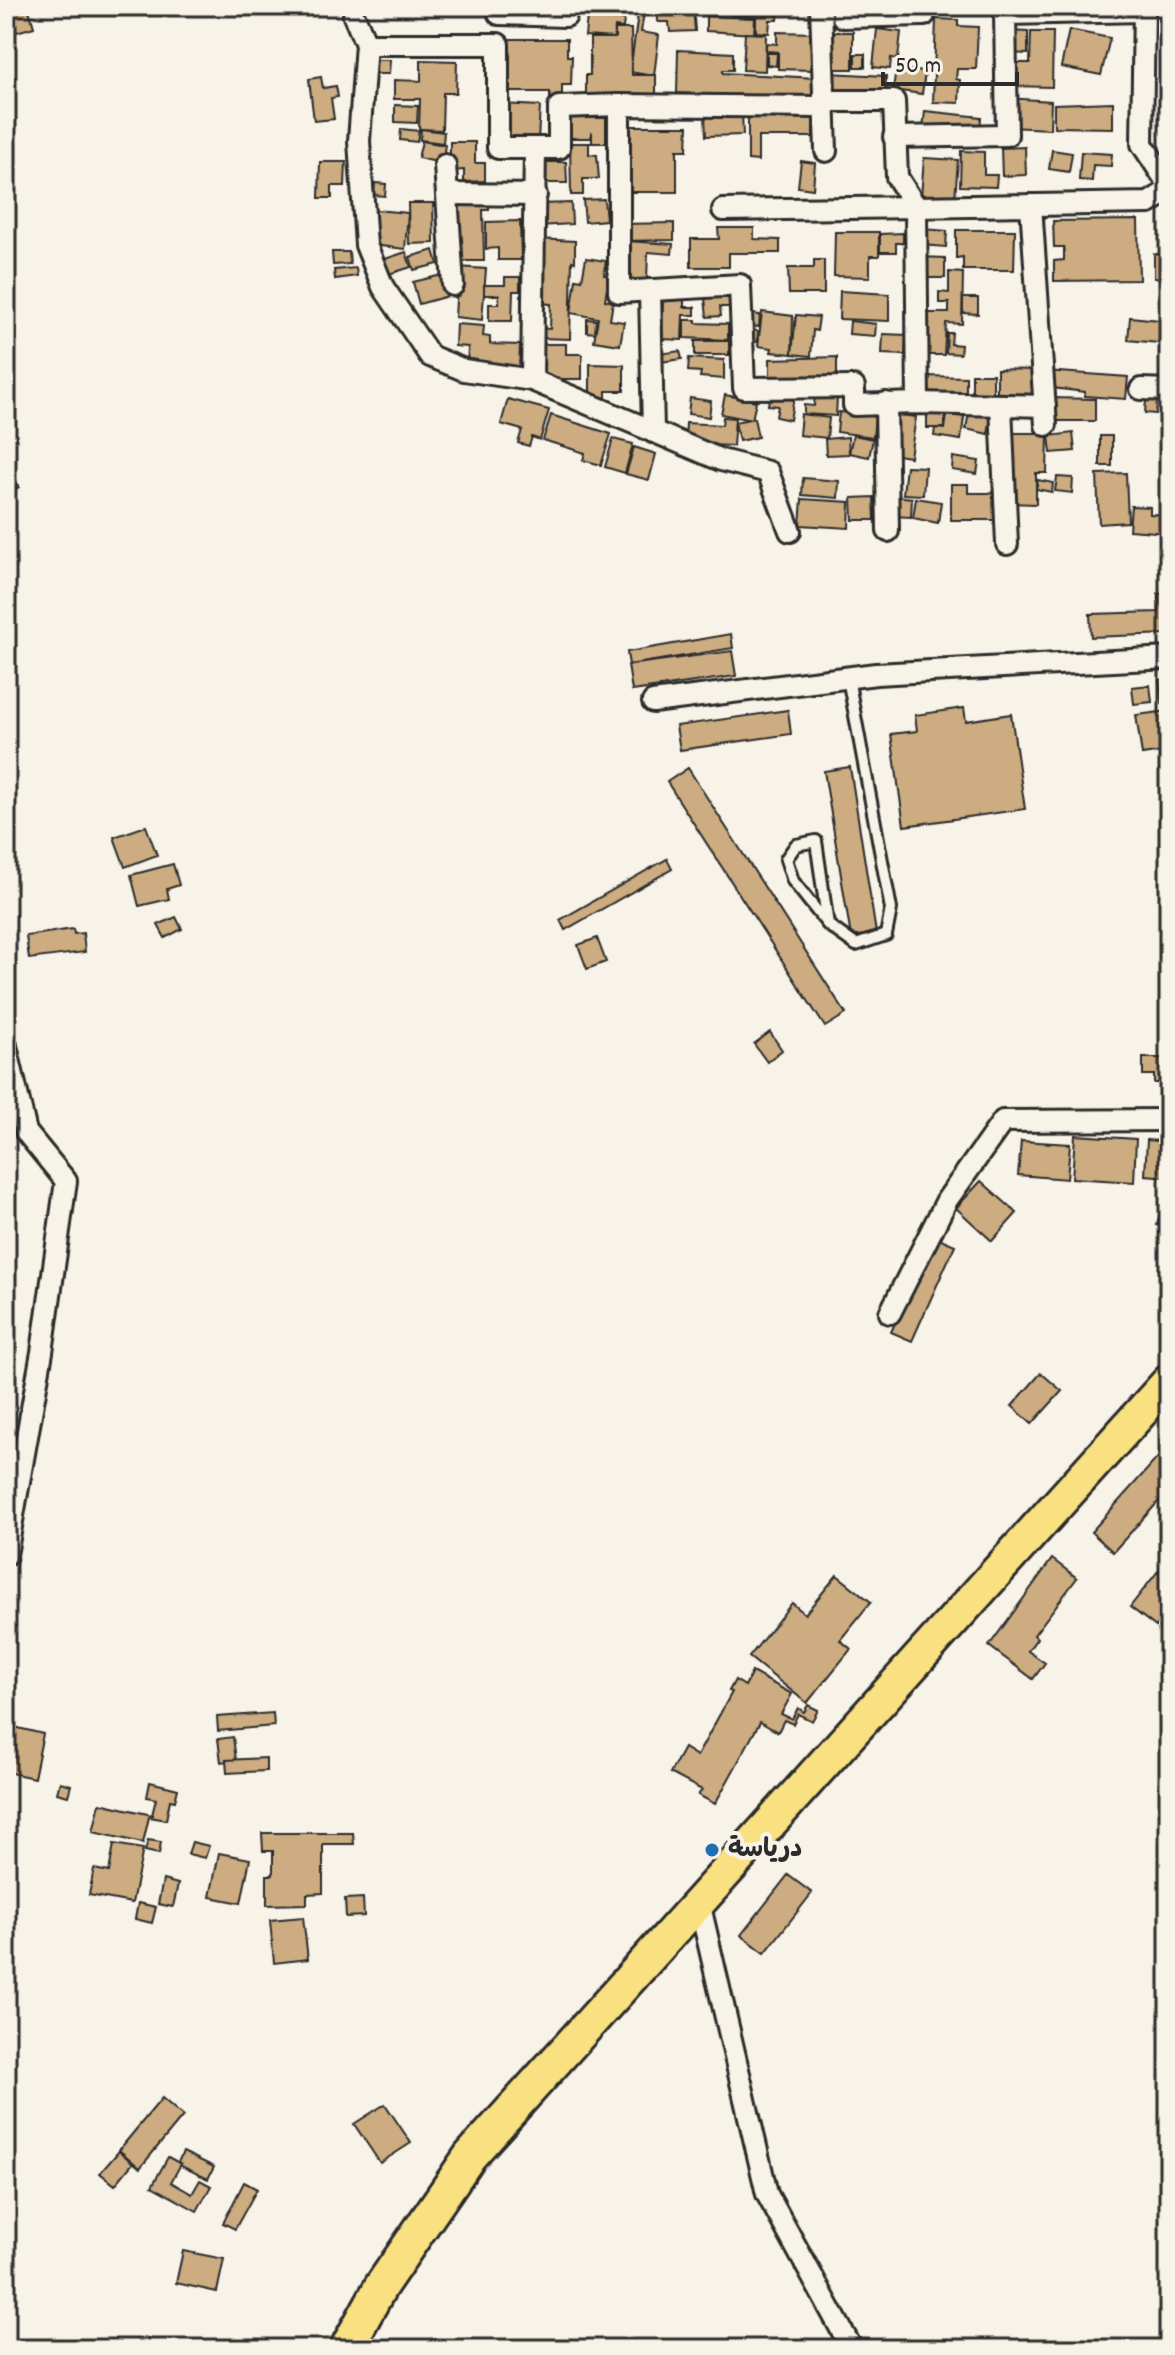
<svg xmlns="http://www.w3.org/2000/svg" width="1175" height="2355" viewBox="0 0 1175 2355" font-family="Dekko,'Playpen Sans Arabic',sans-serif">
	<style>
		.building { fill: #ccac80; stroke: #2b2b2b; stroke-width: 2 }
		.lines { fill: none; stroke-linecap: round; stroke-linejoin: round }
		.service-casing { stroke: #2b2b2b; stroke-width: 16 }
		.minor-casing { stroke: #2b2b2b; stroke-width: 26 }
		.primary-casing { stroke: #2b2b2b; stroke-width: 38 }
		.service { stroke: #f7f3e8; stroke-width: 10 }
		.minor { stroke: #f7f3e8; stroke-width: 20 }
		.primary { stroke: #f9e181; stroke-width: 32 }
		.poi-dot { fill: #1f6fb2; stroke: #f7f3e8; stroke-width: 3 }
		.labels { text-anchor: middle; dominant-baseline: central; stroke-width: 8; stroke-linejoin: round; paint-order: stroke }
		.poi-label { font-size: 26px; font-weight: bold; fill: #2b2b2b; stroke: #f7f3e8; text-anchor: start }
	</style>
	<rect width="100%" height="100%" fill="#f7f3e8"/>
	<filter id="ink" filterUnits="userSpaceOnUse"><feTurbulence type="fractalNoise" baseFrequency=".0125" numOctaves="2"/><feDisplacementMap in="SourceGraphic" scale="16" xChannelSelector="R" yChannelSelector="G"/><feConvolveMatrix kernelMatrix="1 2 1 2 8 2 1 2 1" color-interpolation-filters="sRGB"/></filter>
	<g filter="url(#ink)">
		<g class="building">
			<path d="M20 6H28L34 27 6 35V10Z"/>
			<path d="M622 6H645L641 32 659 35 654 76 630 72 638 14 621 12Z"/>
			<path d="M657 6H693L695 31 670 32 669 22H658Z"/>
			<rect x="709" y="6" width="21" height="7"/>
			<path d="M732 6H779L778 20H770L769 33 756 32V17L731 16Z"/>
			<path d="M587 16 624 19 623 28 615 27 614 38 585 36Z"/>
			<path d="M706 16 755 18 754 34 706 31Z"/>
			<path d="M936 19 958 20V26L978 27 976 69H957L956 79 960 80 959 103 933 102Z"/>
			<path d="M615 29H631L632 75H656V96L586 97V75H590V38H615Z"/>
			<path d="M877 29 901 32 898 59 891 58 890 69 873 67Z"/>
			<path d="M1069 30 1110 38 1101 75 1061 67Z"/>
			<path d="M1007 31 1028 32V54L1007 53Z"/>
			<path d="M777 32 814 33 813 70 778 69V52L766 51V43L777 44Z"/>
			<path d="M832 32H853V69H831Z"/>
			<path d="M1031 32H1053L1052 87 1010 86V63H1030Z"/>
			<path d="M745 33 766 34 765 71 743 70Z"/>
			<path d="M503 39H567V56H572L571 85H562V99H550V92H502Z"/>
			<path d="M678 50 733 53V70H723V73L816 78 815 99 677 93Z"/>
			<path d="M767 53H777L776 66 767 65Z"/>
			<rect x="855" y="54" width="10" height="13"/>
			<path d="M374 60H390L389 74H373Z"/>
			<path d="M421 60 457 61 456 93H443L442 130 419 129 420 99H394V80L421 81Z"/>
			<path d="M896 68 925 72 922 94 893 90Z"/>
			<path d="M829 73 886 76 885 97 828 94Z"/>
			<path d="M321 77 323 88 336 86 338 97 331 98 334 119 314 121 309 79Z"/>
			<path d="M1007 98 1051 101 1050 129 1006 127Z"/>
			<path d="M1113 102V128L1054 127V104Z"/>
			<path d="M501 104 540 106 538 140 502 139Z"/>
			<path d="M395 105 418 106 417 123 395 122Z"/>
			<path d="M925 111 981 117 980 136 923 130Z"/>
			<path d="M742 114 743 135 706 136 705 116Z"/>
			<path d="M748 114 813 115V137H758V161L748 160Z"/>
			<path d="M568 118H606V143H589V154L597 155 599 179H583V195H571L570 143H592V132L591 138H568Z"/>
			<path d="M625 126H688L687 150H677V192H627Z"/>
			<path d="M401 129 419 131 417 142 400 140Z"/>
			<path d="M421 129 444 132 443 143 420 140Z"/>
			<path d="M422 141 445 145 442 163 418 158Z"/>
			<path d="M450 142H475V163H485V181L464 182V170L450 171Z"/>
			<path d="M1025 147 1026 175 1002 176 1001 148Z"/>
			<path d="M1052 150 1072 153 1069 172 1049 169Z"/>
			<path d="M961 151 984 152V175H997L996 187 960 186Z"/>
			<path d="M1081 152 1112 154 1111 166 1093 165 1092 181 1079 180Z"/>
			<path d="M924 158 958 160 955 199 921 197Z"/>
			<path d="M801 161 815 163 813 189 798 187Z"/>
			<path d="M320 162H346L345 186H332V198H319Z"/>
			<path d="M542 162H566L567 183H542Z"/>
			<path d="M375 183 386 184 385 196 374 195Z"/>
			<path d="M604 199 606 220 585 222 583 200Z"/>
			<path d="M489 201V210H483L484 261H459L458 202Z"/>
			<path d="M408 203H433L434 243 409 244Z"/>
			<path d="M571 203 572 224 538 226 537 204Z"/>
			<path d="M375 210 408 213 405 249 372 245Z"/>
			<path d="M1138 220 1139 280 1054 281V261L1064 260V247H1054L1053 221Z"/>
			<path d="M520 221 521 260H498V248L486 249V222Z"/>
			<path d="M674 223V240L622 241V224Z"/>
			<path d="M718 228H754V239L780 240V253H729V267H691V239H719Z"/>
			<path d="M923 229 947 231 946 247 922 245Z"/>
			<path d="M956 230H1015L1014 270H963V257L956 258Z"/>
			<path d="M835 232H879V256H870V277L834 276Z"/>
			<path d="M903 233V243H896V252H880V234Z"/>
			<path d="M537 239 575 241V262L572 261 570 339 539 338 540 328 550 329 551 304 536 303Z"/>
			<path d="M626 241 673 244 672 254 648 252 647 280 624 279Z"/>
			<path d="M434 250 438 264 414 270 410 257Z"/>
			<path d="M332 252H349L350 264 333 265Z"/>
			<path d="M406 252 411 267 386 275 382 260Z"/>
			<rect x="1154" y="254" width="15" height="24"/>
			<path d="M920 257 945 258V278H920Z"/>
			<path d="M586 258 606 261 604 275 609 276 605 300 613 302 610 320 624 322 620 345 594 341 598 318 571 313 576 279 582 280Z"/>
			<path d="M814 260H824V294H789L788 268H814Z"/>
			<path d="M458 267 486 269 482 320 455 317Z"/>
			<path d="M356 268 357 276 335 279 334 270Z"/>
			<path d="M949 272 963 273 962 324 946 323 944 355H923L924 313H949V303H939V292L949 293Z"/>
			<path d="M442 275 448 296 419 304 413 282Z"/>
			<path d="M505 277H520V291H513L512 321H489V304H499V295H484V285H505Z"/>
			<path d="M840 291 889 294V321L839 319Z"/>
			<path d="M729 295 730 307H720L721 316 707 317 705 298Z"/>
			<path d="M963 298H978V314L963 313Z"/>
			<path d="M663 299 684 300V307H695V315H683L682 340 662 339Z"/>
			<path d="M762 312 793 316 792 354 771 352 772 348 758 346Z"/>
			<path d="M747 313 760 315 759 327 745 325Z"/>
			<path d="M796 315 819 317 817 331 813 330 811 356 792 354Z"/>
			<path d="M1130 317 1169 321V344L1128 340Z"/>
			<path d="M587 319 596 320 595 333 587 332Z"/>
			<path d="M684 320H696V323L728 324V340L684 338Z"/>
			<path d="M850 321 876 324 875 336 849 334Z"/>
			<path d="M456 324 484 326 483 336 490 337V344L520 345 519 370 467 365 468 347 455 346Z"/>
			<path d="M747 330 758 331 757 342 747 341Z"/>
			<path d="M947 333H952L951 344 961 345 960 354 946 353Z"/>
			<path d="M883 334 906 335 905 355 882 354Z"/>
			<rect x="695" y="341" width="34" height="14"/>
			<path d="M539 344H566V354H582V379H540Z"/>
			<path d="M680 351 682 359 660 362 659 354Z"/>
			<path d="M837 357V378L770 380V359Z"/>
			<path d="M689 358 724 360V379L700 377 701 372 688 371Z"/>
			<path d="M590 364 624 365V391H606V398H590Z"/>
			<path d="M997 369 1034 370 1033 396 997 395Z"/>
			<path d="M1045 371 1128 377 1126 399 1085 396V392L1044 387Z"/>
			<rect x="972" y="374" width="21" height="20"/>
			<path d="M924 376 966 377V397L924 396Z"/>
			<path d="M770 393 794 397 790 420 776 417 778 406 768 405Z"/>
			<path d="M725 395 756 401 752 420 721 414Z"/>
			<path d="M815 395 837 397 836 416 804 414V405L814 406Z"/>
			<path d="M690 398 711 401 709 417 688 414Z"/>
			<path d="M1050 398 1095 399V421H1050Z"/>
			<path d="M508 399 549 410 540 440 532 437 529 446 518 443 522 430 501 424Z"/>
			<path d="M1146 399 1157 400 1156 414 1145 413Z"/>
			<rect x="1160" y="400" width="9" height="26"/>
			<path d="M839 412 875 416 873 437 837 432Z"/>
			<path d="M969 412 991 417 988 434 966 429Z"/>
			<rect x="927" y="413" width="18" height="15"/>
			<path d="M801 414 829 418 827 438 799 435Z"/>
			<path d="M893 414 916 417 910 457 897 455 898 446 889 444Z"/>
			<path d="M551 415 611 434 601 465 583 460 585 453 543 440Z"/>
			<path d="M947 415 964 417 961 440 934 436 935 428 945 429Z"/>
			<path d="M723 417 735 418 733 446 685 444 686 423 722 425Z"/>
			<path d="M754 418 758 437 739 441 735 422Z"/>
			<path d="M1006 433H1048L1047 473H1036V504L1006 503Z"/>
			<path d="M1073 433 1075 451 1051 453 1049 436Z"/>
			<path d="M853 435 873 439 869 457 849 453Z"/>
			<rect x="1100" y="436" width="12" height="30"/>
			<path d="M848 437 849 454 826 455 825 439Z"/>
			<path d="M613 439 633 444 625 473 605 467Z"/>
			<path d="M634 447 656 454 649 480 626 474Z"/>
			<path d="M953 457 979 461 977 474 952 470Z"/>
			<path d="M6 464 19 487 6 494Z"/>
			<path d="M906 466 925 467 923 495 903 494Z"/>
			<path d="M1126 473 1128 522 1099 524 1097 474Z"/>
			<path d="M1057 477 1073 478 1072 493 1055 491Z"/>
			<path d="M803 478 839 481 838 498 802 495Z"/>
			<path d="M1038 480 1053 483 1052 492 1036 489Z"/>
			<path d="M951 484H968V493H994L995 520H951Z"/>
			<path d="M893 496 912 498 911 517 891 516Z"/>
			<path d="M874 497 875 520H853L852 498Z"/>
			<path d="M916 498 941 502 938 523 913 518Z"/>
			<path d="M802 499 850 502 849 528 800 525Z"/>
			<path d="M1131 506 1150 507V514L1169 515V533L1129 530Z"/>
			<path d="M1169 593V634L1091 637 1090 614 1159 612 1158 594Z"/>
			<path d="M731 634 733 648 629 665 627 652Z"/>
			<path d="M732 651 736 676 632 691 628 665Z"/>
			<path d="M1169 678V703L1162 704 1159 680Z"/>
			<path d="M1150 685 1152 702 1134 704 1132 687Z"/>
			<path d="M964 708 966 721 1011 714 1025 809 904 826 891 734 917 731 915 715Z"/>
			<path d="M788 710 791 734 680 750 676 726Z"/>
			<path d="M1169 711V751L1142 755 1136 715Z"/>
			<path d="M850 767 876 933 851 937 824 771Z"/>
			<path d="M688 768 846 1014 825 1027 667 782Z"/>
			<path d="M146 826 157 855 125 867 114 837Z"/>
			<path d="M667 859 672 869 565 930 560 920Z"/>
			<path d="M173 864 179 885 167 889 169 899 139 906 131 875Z"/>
			<path d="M176 917 182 929 165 938 158 925Z"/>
			<path d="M73 929 74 934 83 933 85 952 29 959 26 936Z"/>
			<path d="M597 938 606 962 587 969 578 945Z"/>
			<path d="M770 1032 782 1050 767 1062 754 1044Z"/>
			<path d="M1143 1058H1169V1083H1154V1075H1143Z"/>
			<path d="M1075 1135 1136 1139 1134 1182 1072 1178Z"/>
			<path d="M1147 1140 1169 1142V1177L1145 1175Z"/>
			<path d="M1021 1141 1070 1144 1067 1179 1018 1175Z"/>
			<path d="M981 1181 1017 1213 992 1241 956 1208Z"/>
			<path d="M1162 1208 1169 1210V1228L1157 1225Z"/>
			<path d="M934 1236 955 1245 912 1341 891 1332Z"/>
			<path d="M6 1342 17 1344 15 1359 6 1358Z"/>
			<path d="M1041 1373 1062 1391 1032 1424 1012 1406Z"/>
			<path d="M1169 1445V1490L1113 1552 1091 1532Z"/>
			<path d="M1169 1557V1610L1156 1627 1130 1607Z"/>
			<path d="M1052 1559 1077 1578 1034 1635 1037 1638 1028 1651 1045 1663 1033 1679 989 1646Z"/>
			<path d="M837 1575 871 1602 840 1640 851 1649 807 1703 749 1657 792 1603 805 1614Z"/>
			<path d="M752 1672 792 1694 781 1714 792 1719 798 1708 804 1712 808 1705 818 1710 812 1721 798 1714 793 1724 784 1720 778 1732 760 1722 715 1804 698 1795 702 1790 670 1773 684 1748 697 1756 732 1692 729 1691 735 1680 745 1686Z"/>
			<path d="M273 1713 274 1726 218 1731 217 1717Z"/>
			<path d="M6 1725 43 1734 34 1778 6 1772Z"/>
			<path d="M233 1737 236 1760 221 1762 218 1739Z"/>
			<path d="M266 1758V1771L227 1773 226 1760Z"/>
			<path d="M60 1782 71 1785 68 1796 57 1793Z"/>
			<path d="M150 1782 178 1789 175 1801 170 1800 166 1820 149 1817 143 1843 93 1832 100 1803 152 1815 156 1799 147 1797Z"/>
			<path d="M262 1833H353L354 1844H323V1893L307 1894V1904L267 1905V1875H273V1851H263Z"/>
			<path d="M148 1840 161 1842 159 1854 145 1851Z"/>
			<path d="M192 1842 209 1846 205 1858 188 1854Z"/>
			<path d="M114 1844 143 1849 132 1903 89 1895 94 1869 109 1872Z"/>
			<path d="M219 1853 250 1859 241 1903 210 1897Z"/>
			<path d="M788 1875 812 1893 765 1953 741 1935Z"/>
			<path d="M163 1880 178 1884 173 1907 158 1904Z"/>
			<path d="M363 1898 364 1916 346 1917 345 1899Z"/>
			<path d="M138 1903 156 1907 152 1923 135 1919Z"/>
			<path d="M303 1917 308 1959 274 1963 270 1920Z"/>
			<path d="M162 2098 183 2116 140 2168 119 2150Z"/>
			<path d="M385 2104 411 2143 380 2163 354 2124Z"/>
			<path d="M119 2151 133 2163 115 2185 100 2173Z"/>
			<path d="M183 2152 214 2167 208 2179 177 2164Z"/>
			<path d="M168 2157 181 2164 171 2182 192 2194 200 2180 211 2186 197 2211 152 2186Z"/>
			<path d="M244 2182 257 2189 235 2229 223 2223Z"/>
			<path d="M183 2251 224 2259 217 2292 176 2283Z"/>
			<path d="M401 2340 408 2349H391Z"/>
		</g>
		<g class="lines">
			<g class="service-casing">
				<path id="service" d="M828 925 793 881 786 859 796 845 816 841 828 925 856 945 886 935 891 909 848 678"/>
			</g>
			<g class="minor-casing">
				<g id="minor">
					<path d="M821 6 826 151"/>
					<path d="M843 6V17L924 15"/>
					<path d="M1144 6 1142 144 1169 185"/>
					<path d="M499 14 566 16 567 6"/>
					<path d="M354 16 366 44H498V148H559V107L619 105 817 107 824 101H894L897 177 916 207 1149 203 1169 190"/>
					<path d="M366 44 359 141 366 245 383 287 430 356 464 370 532 380 721 460 768 472 790 531"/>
					<path d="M619 105V292L740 285 744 388 854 387V405L918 403 1045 406"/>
					<path d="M894 137 1007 135 1005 14 1144 11"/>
					<path d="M445 165 453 285"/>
					<path d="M449 194 536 195"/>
					<path d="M1031 205 1046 425"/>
					<path d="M723 210 916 207 918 403"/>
					<path d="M650 290 653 432"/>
					<path d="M532 380 535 148"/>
					<path d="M1141 389 1169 390"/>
					<path d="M886 403 888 531"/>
					<path d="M1001 405 1007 544"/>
					<path d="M653 702 876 674 1169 658"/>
					<path d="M6 1046 26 1132 66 1181 42 1352 6 1555"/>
					<path d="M890 1313 947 1200 1003 1121 1169 1120"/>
					<path d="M699 1902 767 2194 852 2349"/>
				</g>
			</g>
			<g class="primary-casing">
				<path id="primary" d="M346 2349 381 2286 470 2156 1169 1381"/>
			</g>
			<use href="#service" class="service"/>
			<use href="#minor" class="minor"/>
			<use href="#primary" class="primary"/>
		</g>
	</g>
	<circle class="poi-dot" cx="712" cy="1850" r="8"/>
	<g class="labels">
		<g class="poi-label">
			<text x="728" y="1850">درياسة</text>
		</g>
	</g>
	<rect width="1175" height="2355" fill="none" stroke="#f7f3e8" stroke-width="32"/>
	<rect x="16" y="16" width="1143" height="2323" fill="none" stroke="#2b2b2b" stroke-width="3" filter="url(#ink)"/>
	<path d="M883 72v12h134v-12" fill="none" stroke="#2b2b2b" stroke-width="4"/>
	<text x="895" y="72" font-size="24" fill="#2b2b2b" stroke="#f7f3e8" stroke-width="6" paint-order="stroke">50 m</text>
</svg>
